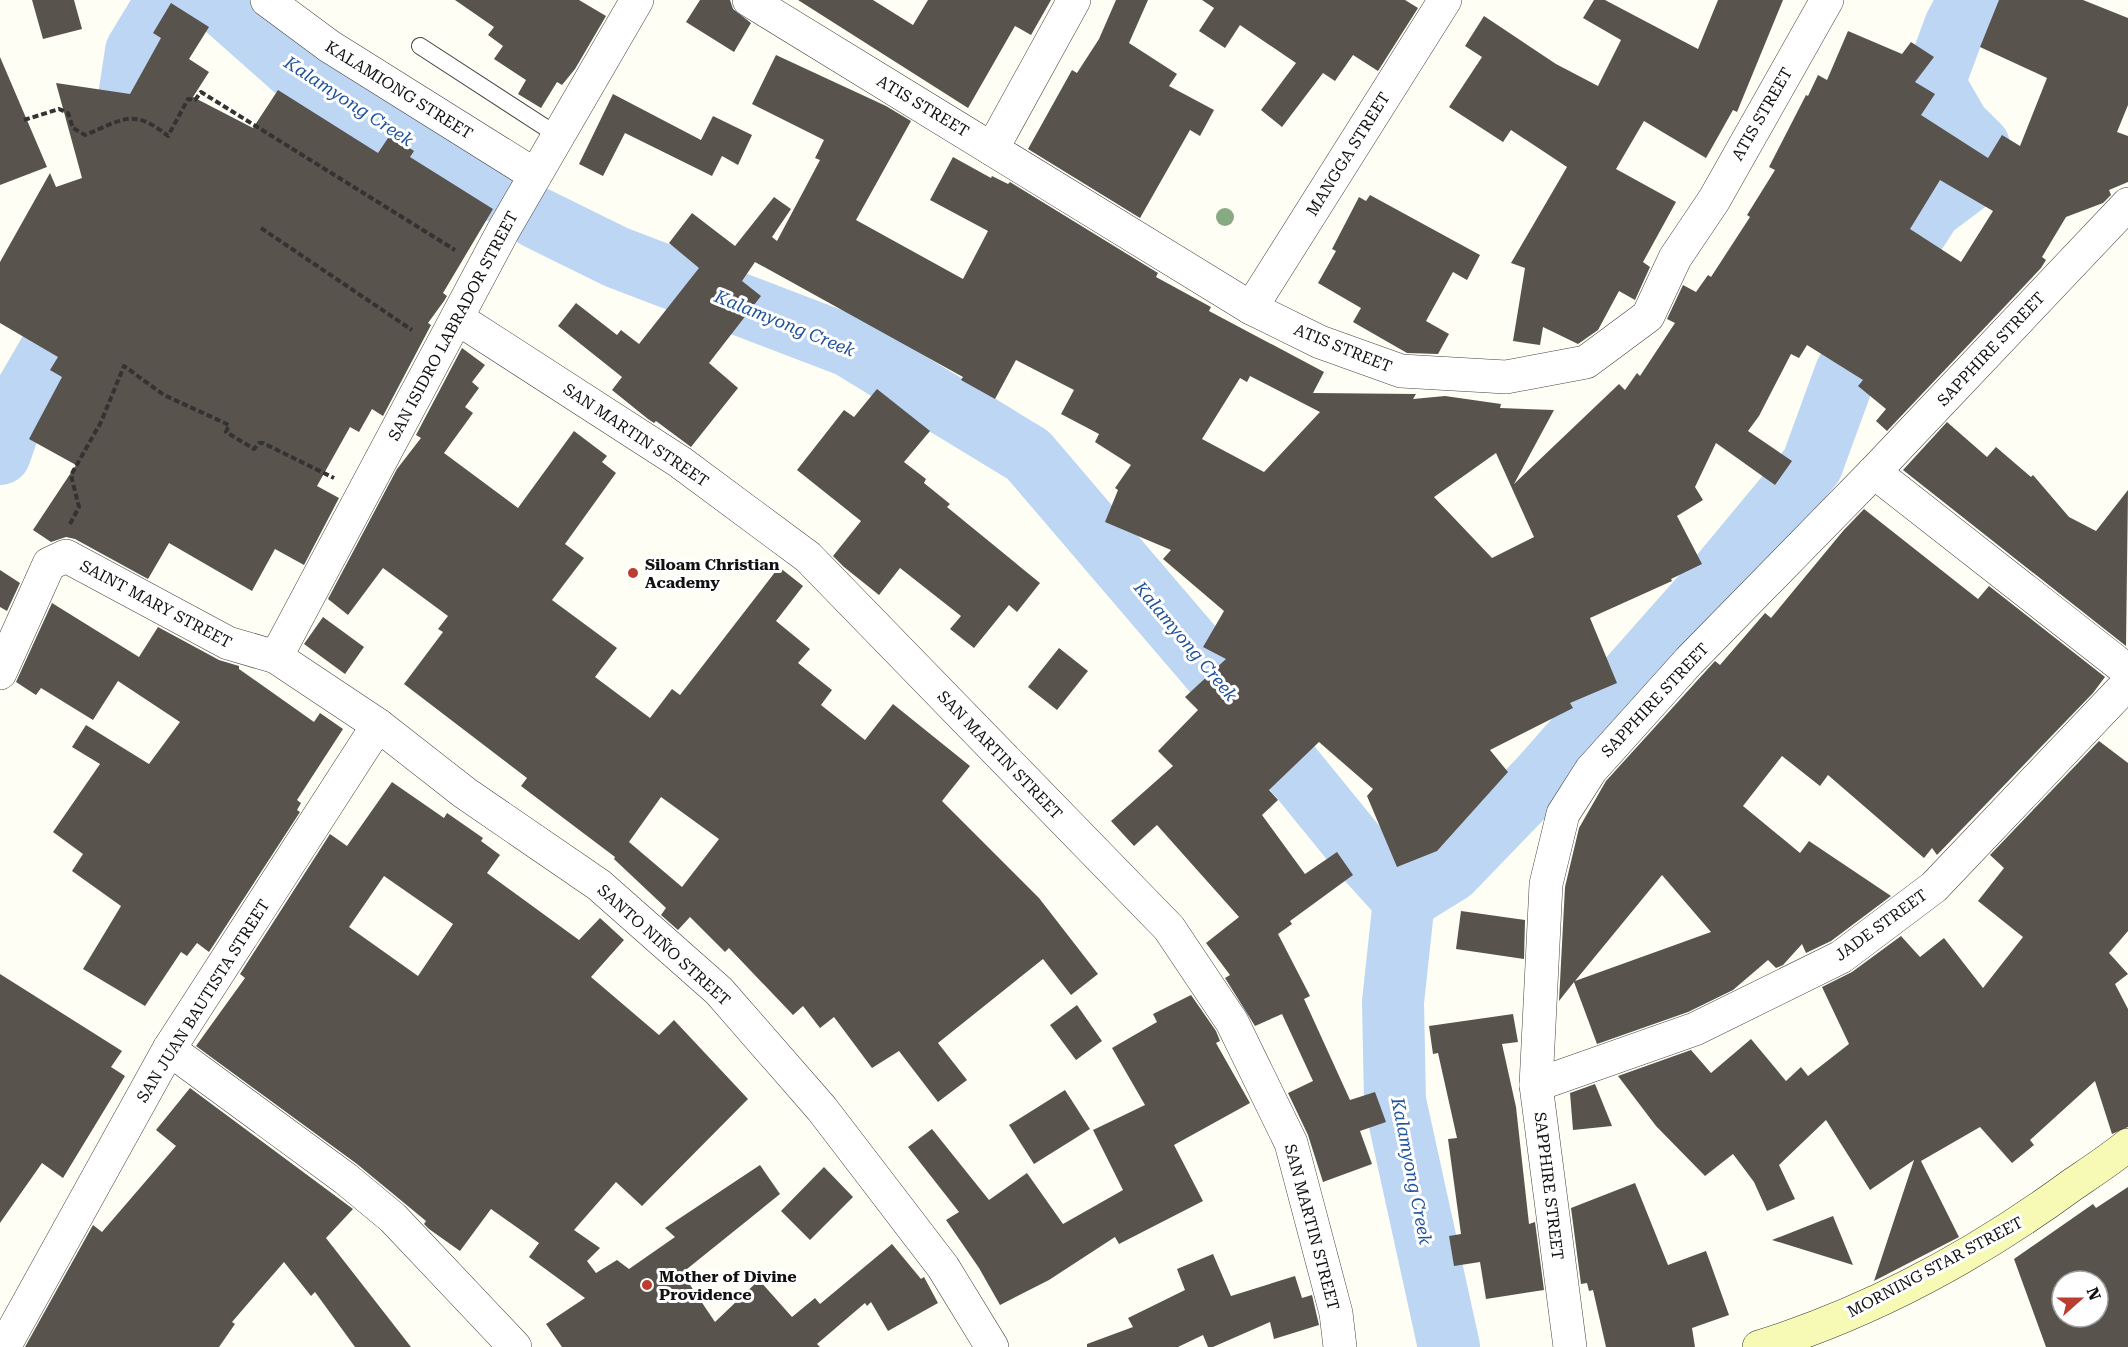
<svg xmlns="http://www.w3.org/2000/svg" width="2128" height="1347" viewBox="0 0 2128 1347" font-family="'Roboto Serif',serif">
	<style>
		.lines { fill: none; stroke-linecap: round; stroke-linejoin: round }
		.river { stroke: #bcd6f3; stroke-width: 62 }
		.building { fill: #59534d; fill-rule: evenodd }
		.lane-casing { stroke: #444; stroke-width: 18 }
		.street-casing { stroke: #444; stroke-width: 34 }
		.secondary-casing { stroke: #333; stroke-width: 34 }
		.path { stroke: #333; stroke-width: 4; stroke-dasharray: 6 3; stroke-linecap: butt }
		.lane { stroke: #fff; stroke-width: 16 }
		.street { stroke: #fff; stroke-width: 33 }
		.secondary { stroke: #f7fab4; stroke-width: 33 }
		.tree { fill: #88aa82 }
		.poi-dot { fill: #b93e30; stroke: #fff; stroke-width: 2 }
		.labels { text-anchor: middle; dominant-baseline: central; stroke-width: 6; stroke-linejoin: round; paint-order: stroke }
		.street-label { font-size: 16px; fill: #111; stroke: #fff }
		.poi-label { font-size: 16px; font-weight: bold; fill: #111; stroke: #fff; text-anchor: start }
		.water-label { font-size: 18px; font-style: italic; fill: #20539c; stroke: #fff }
	</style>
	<rect width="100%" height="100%" fill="#fefef5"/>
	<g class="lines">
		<g class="river">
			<path d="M217 0 297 71 490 190"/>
			<path d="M117 177 136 51 167 0"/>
			<path d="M537 218 616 257 849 346 1028 455 1218 677 1364 856 1404 900 1393 1002 1395 1101 1449 1347"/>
			<path d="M0 454 14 413 61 332 88 275"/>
			<path d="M1404 900 1451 871 1540 779 1718 578 1812 465 1846 372 1895 293 1902 254 1931 209 1971 179 1978 166 1979 146 1959 126 1934 83 1955 26 1969 0"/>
		</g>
	</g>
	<g class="building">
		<path d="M32 0H74L82 29 43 39Z"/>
		<path d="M455 0H579L606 16 575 69 562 85 557 82 541 108 518 94 526 80 494 59 503 46 488 35 494 27Z"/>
		<path d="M700 0H730L733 9 751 23 734 52 686 22Z"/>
		<path d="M798 0H873L913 25 928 0H1051L1031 35 1015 26 968 108Z"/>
		<path d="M1116 0H1148L1129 43 1177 74 1169 86 1214 110 1200 136 1190 130 1140 218 1028 149 1072 70 1077 73 1099 39Z"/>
		<path d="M1202 0H1405L1418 8 1378 71 1353 55 1335 81 1323 73 1282 127 1261 110 1296 63 1240 25 1225 48 1199 31 1214 8Z"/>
		<path d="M1594 0H1605L1698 49 1718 0H1783L1737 112 1733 110 1706 158 1644 121 1616 169 1676 202 1643 262 1650 267 1635 300 1619 291 1598 330 1578 344 1543 327 1540 345 1513 341 1525 268 1511 263 1567 167 1511 130 1503 142 1449 107 1482 57 1465 46 1484 16 1556 64 1598 86 1621 40 1583 18Z"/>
		<path d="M1999 0H2083L2128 18V105L2117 132 2128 136V182L2109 190 2111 195 2103 203 2066 217 2042 257 2046 260 2041 268 1887 431 1876 421 1886 409 1858 386 1863 380 1807 345 1799 358 1791 354 1759 416 1748 431 1792 461 1775 485 1716 443 1695 487 1703 500 1677 516 1702 564 1671 579 1672 581 1590 618 1617 683 1570 703 1573 708 1490 750 1508 772 1437 851 1397 867 1367 796 1373 789 1319 742 1269 790 1278 800 1262 815 1305 874 1337 852 1353 875 1290 921 1292 924 1278 934 1310 996 1304 999 1350 1100 1375 1092 1386 1122 1360 1131 1372 1164 1323 1182 1308 1135 1288 1093 1313 1081 1282 1014 1255 1026 1225 978 1230 975 1206 943 1239 917 1157 825 1134 846 1111 821 1173 766 1158 751 1198 710 1185 697 1226 659 1203 647 1224 611 1163 559 1171 550 1105 522 1118 490 1115 488 1131 465 1095 442 1099 434 1061 414 1074 390 1016 360 995 399 961 380 963 377 755 262 742 281 761 296 709 363 738 388 691 447 656 421 654 423 648 419 612 390 622 377 558 326 576 303 617 335 621 330 639 344 699 268 669 243 692 213 735 246 774 197 791 209 772 237 777 241 820 160 815 158 824 140 752 104 776 55 886 106 911 121 856 220 963 279 988 231 930 200 953 157 991 178 992 176 1008 184 1010 182 1158 273 1156 277 1211 307 1209 311 1324 372 1313 393 1416 394 1413 399 1445 396 1501 404 1500 408 1554 410 1514 484 1619 384 1625 390 1637 373 1640 376 1675 323 1667 319 1683 285 1696 292 1708 275 1711 277 1750 217 1747 215 1775 170 1769 167 1806 95 1808 96 1818 75 1827 80 1848 31 1902 54 1911 42 1934 57 1915 82 1935 94 1921 115 1988 158 2002 135 2020 146 2047 78 1980 47ZM1940 180 1993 211 1961 262 1910 229ZM1250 376 1320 412 1264 472 1202 439 1240 378 1247 382ZM1496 453 1534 537 1492 558 1434 497Z"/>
		<path d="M171 3 209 27 189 59 209 72 193 97 253 128 278 90 378 153 390 135 414 151 410 157 493 209 443 293 447 296 444 301 428 323 431 325 383 416 372 409 359 432 350 427 317 486 339 498 304 565 275 549 252 591 169 543 148 579 75 539 66 537 51 542 33 530 76 465 29 439 62 377 50 370 58 357 0 323V262L50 173 56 187 82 178 56 83 130 94 161 38 153 33Z"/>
		<path d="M0 57 47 167 0 185Z"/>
		<path d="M613 94 701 140 713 116 752 135 738 165 722 156 712 176 625 133 603 176 579 164Z"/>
		<path d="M1370 195 1480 255 1467 280 1453 272 1426 321 1449 334 1438 354 1407 353 1353 322 1361 308 1318 283 1336 251 1332 249 1359 197 1366 201Z"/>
		<path d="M462 348 485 365 472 382 479 388 465 407 473 413 444 453 518 508 574 431 607 456 602 462 616 473 565 544 584 558 552 600 617 648 595 677 650 718 672 689 680 695 779 567 803 586 776 621 810 649 798 663 832 690 821 705 865 740 893 704 970 766 942 801 1039 898 1098 974 1071 995 1043 959 938 1043 967 1080 938 1102 899 1051 872 1068 834 1017 820 1028 803 1006 793 1015 729 948 725 952 690 917 678 930 661 915 666 908 614 859 615 857 521 786 527 778 404 684 443 632 438 629 448 616 383 568 348 615 328 599 397 469 421 438 416 435ZM661 797 719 839 682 887 629 842Z"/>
		<path d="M877 389 930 431 904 462 926 479 924 483 950 504 947 507 1040 583 1017 612 1009 605 974 648 950 629 961 616 900 568 879 595 844 567 833 556 861 521 797 470 844 410 854 417Z"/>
		<path d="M1947 422 1987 457 1996 447 2031 477 2033 475 2069 517 2096 531 2128 490 2126 646 1903 470Z"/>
		<path d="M1864 509 1978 599 1989 586 2105 677 2093 693 1937 855 1932 848 1924 858 1828 775 1820 786 1782 756 1743 806 1800 853 1809 841 1891 896 1831 941 1806 953 1802 944 1783 965 1776 968 1768 960 1733 990 1688 1012 1597 1044 1574 982 1559 1001 1565 887 1579 828 1606 781 1715 661 1720 665 1765 613 1771 618 1843 531ZM1662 875 1711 932 1575 981Z"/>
		<path d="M0 570 20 583 7 611 0 607Z"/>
		<path d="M52 603 139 657 158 627 219 660 239 666V669L314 722 320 713 343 729 297 800 301 803 297 810 300 812 209 952 197 943 187 956 181 952 145 1006 83 969 121 906 72 871 83 854 53 832 100 764 72 747 86 725 149 764 180 722 118 681 93 720 41 688 36 695 16 682Z"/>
		<path d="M323 617 364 647 345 674 304 644Z"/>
		<path d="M1059 648 1088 671 1057 710 1028 687Z"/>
		<path d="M2099 741 2128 763V931L2109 953 2128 974 2115 984 2128 1009V1127L2112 1134 2095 1081 2030 1140 2034 1145 2012 1163 1980 1127 1921 1161 1959 1237 1874 1281 1914 1160 1870 1190 1826 1120 1779 1165 1795 1199 1767 1211 1754 1182 1733 1154 1705 1176 1656 1126 1618 1076 1691 1050 1711 1073 1751 1039 1786 1081 1801 1067 1808 1076 1849 1044 1822 987 1852 972 1901 936 1920 957 1944 938 1983 988 2023 937 1978 901 2004 868 1990 855Z"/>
		<path d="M392 782 444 818 447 813 483 838 481 841 500 855 487 873 579 940 600 918 624 940 591 977 659 1035 674 1020 748 1099 642 1206 616 1182 574 1230 600 1248 587 1261 596 1273 617 1260 629 1269 675 1237 665 1228 760 1165 780 1194 682 1273 715 1322 759 1280 792 1317 815 1298 820 1304 892 1244 921 1279 924 1277 938 1303 888 1331 871 1302 867 1306 865 1303 817 1344 820 1347H562L546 1324 585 1298 529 1257 539 1243 491 1209 460 1251 429 1229 424 1224 426 1221 357 1164 196 1046 245 978 240 974 330 834 347 846ZM384 876 453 924 418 976 349 927Z"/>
		<path d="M1461 911 1525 920 1524 959 1456 949Z"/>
		<path d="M0 974 122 1051 111 1067 125 1076 63 1178 42 1163 0 1223Z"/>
		<path d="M1191 995 1216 1031 1220 1041 1216 1043 1250 1103 1174 1145 1203 1201 1119 1244 1115 1237 1049 1280 1000 1305 979 1268 946 1220 959 1212 908 1147 932 1129 989 1200 1027 1173 1063 1224 1123 1190 1093 1130 1145 1105 1112 1048 1157 1022 1153 1014Z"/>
		<path d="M1077 1005 1102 1041 1076 1060 1050 1025Z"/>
		<path d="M1513 1014 1518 1042 1502 1044 1516 1107 1529 1224 1535 1222 1544 1290 1486 1299 1480 1262 1454 1266 1449 1236 1461 1234 1448 1139 1457 1138 1438 1053 1433 1054 1429 1026Z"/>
		<path d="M1595 1084 1612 1126 1573 1130 1570 1093Z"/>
		<path d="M190 1088 353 1209 326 1238 411 1347H355L315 1292 311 1296 284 1262 232 1322 235 1324 219 1347H25L93 1225 102 1232 176 1146 156 1130Z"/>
		<path d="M1065 1090 1090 1129 1034 1164 1009 1125Z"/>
		<path d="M824 1167 853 1197 810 1240 781 1211Z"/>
		<path d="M1635 1183 1668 1265 1706 1251 1729 1315 1692 1328 1695 1347H1606L1593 1290 1589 1291 1587 1283 1581 1284 1571 1208Z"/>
		<path d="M2128 1187V1347H2046L2014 1259 2093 1204 2096 1208ZM2062 1281H2098V1317H2062Z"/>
		<path d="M1833 1216 1853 1265 1772 1240Z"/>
		<path d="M1213 1254 1231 1296 1295 1276 1302 1298 1312 1295 1319 1325 1274 1339 1270 1322 1213 1347H1208L1203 1335 1178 1347H1087V1344L1133 1327 1128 1318 1185 1290 1177 1269Z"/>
	</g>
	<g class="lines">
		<g class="lane-casing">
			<path id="lane" d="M420 46 557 135"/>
		</g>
		<g class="street-casing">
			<g id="street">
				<path d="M267 0 329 46 535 175"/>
				<path d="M749 0 1251 308 1320 342 1401 371 1506 377 1586 362 1648 316 1675 258 1714 200 1827 0"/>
				<path d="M992 149 1074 0"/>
				<path d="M1251 308 1445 0"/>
				<path d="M457 318 680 462 808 557 1169 928 1232 1022 1291 1143 1336 1313 1340 1347"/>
				<path d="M1874 472 2128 671"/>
				<path d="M276 657 503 231 637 0"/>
				<path d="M0 673 49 564 66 556 228 643 276 657 378 725 465 793 599 885 719 991 822 1109 943 1267 992 1347"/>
				<path d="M169 1049 346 1179 393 1218 515 1347"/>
				<path d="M1536 1085 1695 1029 1841 957 1934 887 2128 683"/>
				<path d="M4 1347 169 1049 378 725"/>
				<path d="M1570 1347 1536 1085 1546 884 1563 814 1591 770 1689 661 1874 472 2128 204"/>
			</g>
		</g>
		<g class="secondary-casing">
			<path id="secondary" d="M1759 1347C1871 1312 1978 1254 2072 1185 2091 1172 2111 1159 2128 1145"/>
		</g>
		<g class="path">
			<path d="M24 120 59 109 68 113 73 128 85 135C123 120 132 107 168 136L188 99 195 100 201 92 455 250"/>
			<path d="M261 228 412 330"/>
			<path d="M70 524 79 507 71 475 101 422 124 366 164 395 229 425 226 432 254 449 259 443H263L334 478"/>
		</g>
		<use href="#lane" class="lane"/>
		<use href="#street" class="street"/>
		<use href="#secondary" class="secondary"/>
	</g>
	<circle class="tree" cx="1225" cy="217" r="9"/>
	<g class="poi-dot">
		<circle cx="633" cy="573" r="6"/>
		<circle cx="647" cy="1285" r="6"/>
	</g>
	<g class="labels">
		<g class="street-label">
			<text transform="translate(399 90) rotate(32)">KALAMIONG STREET</text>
			<text transform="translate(923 106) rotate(31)">ATIS STREET</text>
			<text transform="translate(1762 114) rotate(-60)">ATIS STREET</text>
			<text transform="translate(1348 154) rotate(-58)">MANGGA STREET</text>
			<text transform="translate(453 326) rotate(-62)">SAN ISIDRO LABRADOR STREET</text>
			<text transform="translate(1343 348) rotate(22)">ATIS STREET</text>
			<text transform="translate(1991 349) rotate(-47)">SAPPHIRE STREET</text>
			<text transform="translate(636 435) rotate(34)">SAN MARTIN STREET</text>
			<text transform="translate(156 604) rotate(28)">SAINT MARY STREET</text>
			<text transform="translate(1655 700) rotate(-47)">SAPPHIRE STREET</text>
			<text transform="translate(1000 755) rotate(46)">SAN MARTIN STREET</text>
			<text transform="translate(1881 925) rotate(-36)">JADE STREET</text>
			<text transform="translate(664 945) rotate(42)">SANTO NIÑO STREET</text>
			<text transform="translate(203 1001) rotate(-58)">SAN JUAN BAUTISTA STREET</text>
			<text transform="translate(1549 1186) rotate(83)">SAPPHIRE STREET</text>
			<text transform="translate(1312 1227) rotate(75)">SAN MARTIN STREET</text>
			<text transform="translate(1935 1267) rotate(-28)">MORNING STAR STREET</text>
		</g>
		<g class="poi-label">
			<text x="645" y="564">Siloam Christian<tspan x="645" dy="18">Academy</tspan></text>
			<text x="659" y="1276">Mother of Divine<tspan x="659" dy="18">Providence</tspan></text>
		</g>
		<g class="water-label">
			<text transform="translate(349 101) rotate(33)">Kalamyong Creek</text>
			<text transform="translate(785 323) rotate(22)">Kalamyong Creek</text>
			<text transform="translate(1186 641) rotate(50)">Kalamyong Creek</text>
			<text transform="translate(1412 1171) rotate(79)">Kalamyong Creek</text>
		</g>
	</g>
	<g transform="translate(2080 1299) rotate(69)"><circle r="28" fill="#ffffff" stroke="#a0a0a0" stroke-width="1.5"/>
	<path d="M0-4.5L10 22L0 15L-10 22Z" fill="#b93e30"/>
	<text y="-9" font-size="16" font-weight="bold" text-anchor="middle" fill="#111111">N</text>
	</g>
</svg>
